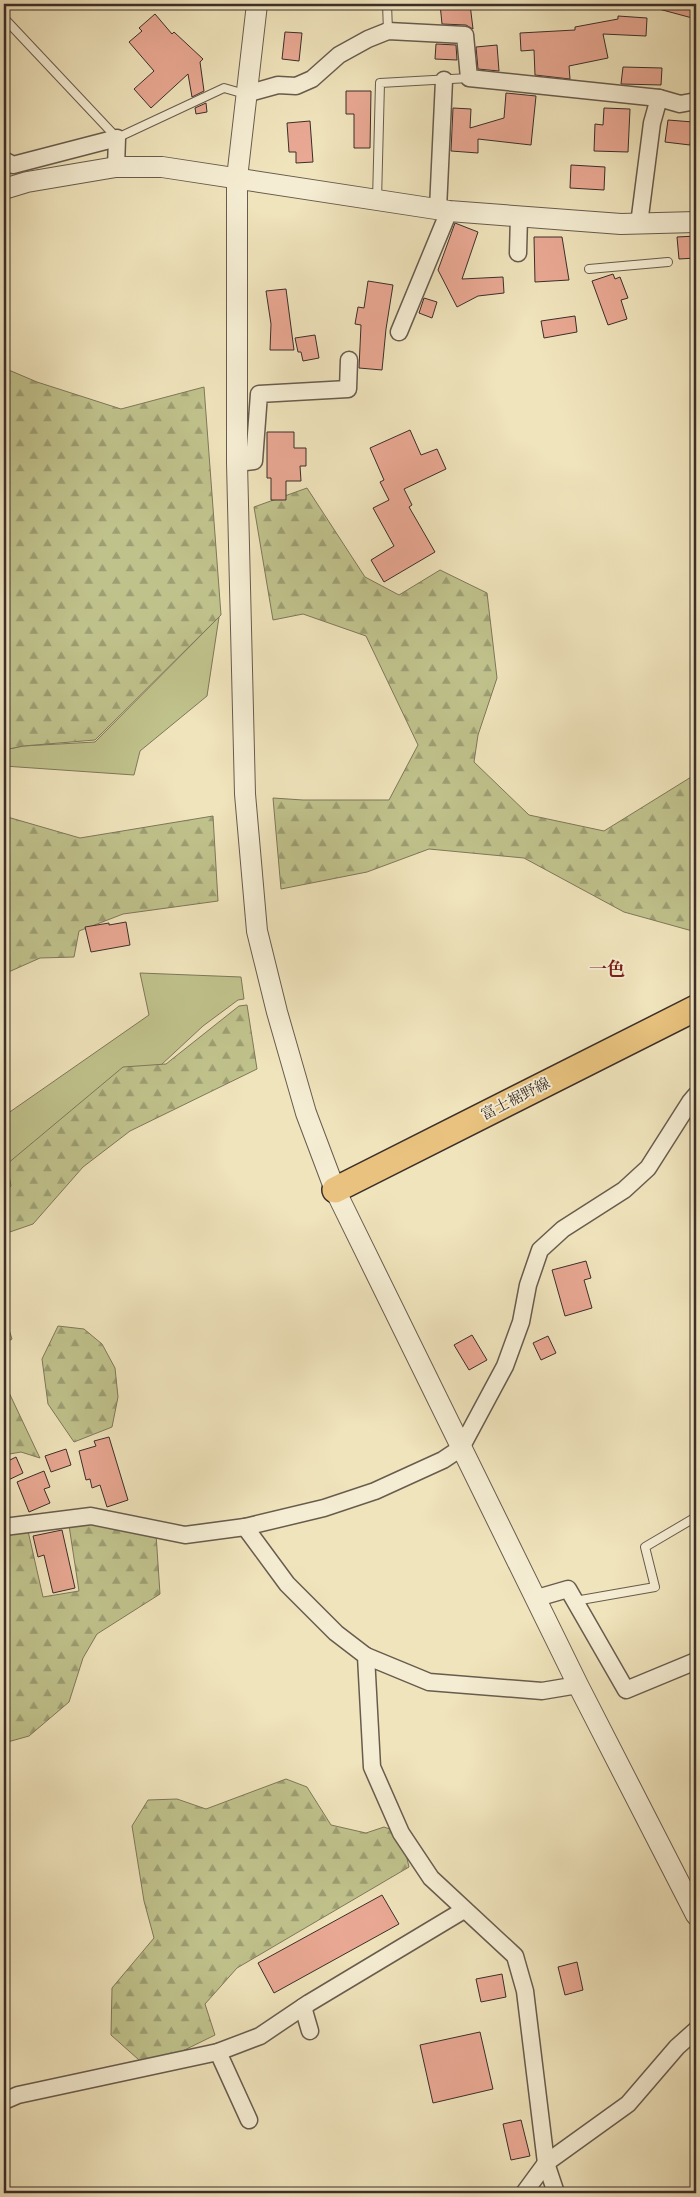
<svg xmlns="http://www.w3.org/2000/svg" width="700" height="2197" viewBox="0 0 700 2197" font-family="'Sorts Mill Goudy','Noto Serif JP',serif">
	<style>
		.grass { fill: #c0c28c; stroke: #7e785b }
		.forest { fill: url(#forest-firs); stroke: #7e785b }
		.building { fill: #e9a893; stroke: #3b2e2a }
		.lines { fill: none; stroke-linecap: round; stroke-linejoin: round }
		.service-casing { stroke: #685c4e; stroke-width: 10 }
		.minor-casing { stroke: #685c4e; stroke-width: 19 }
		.tertiary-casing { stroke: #685c4e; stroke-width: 22 }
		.primary-casing { stroke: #3b2e2a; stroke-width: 28 }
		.service { stroke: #f5edd3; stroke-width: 8 }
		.minor { stroke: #f5edd3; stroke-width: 16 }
		.tertiary { stroke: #f5edd3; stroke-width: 20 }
		.primary { stroke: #e8c27e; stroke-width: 25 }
		.labels { text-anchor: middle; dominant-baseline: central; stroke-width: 4; stroke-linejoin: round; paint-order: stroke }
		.street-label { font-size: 15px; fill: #3b2e2a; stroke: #f5edd3 }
		.quarter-label { font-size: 18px; font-weight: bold; fill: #7a1f14; stroke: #f5edd3 }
	</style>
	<defs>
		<pattern id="forest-firs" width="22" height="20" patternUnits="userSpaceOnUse" patternTransform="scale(1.25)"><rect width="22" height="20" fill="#c0c28c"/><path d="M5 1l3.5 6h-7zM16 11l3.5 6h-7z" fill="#9d9e73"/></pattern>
	</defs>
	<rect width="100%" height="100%" fill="#f0e4bc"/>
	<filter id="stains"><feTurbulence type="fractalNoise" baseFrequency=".004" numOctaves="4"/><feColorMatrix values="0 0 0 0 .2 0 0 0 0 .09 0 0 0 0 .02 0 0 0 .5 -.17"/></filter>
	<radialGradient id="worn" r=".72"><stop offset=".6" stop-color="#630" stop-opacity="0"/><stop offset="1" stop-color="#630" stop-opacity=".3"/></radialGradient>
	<g class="grass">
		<path d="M219 617 207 696 140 751 134 775 4 766V750L23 746 95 742Z"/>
		<path d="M140 973 241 977 244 999 238 1000 203 1026 161 1065 4 1192V1116L149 1015Z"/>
	</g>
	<g class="forest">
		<path d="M4 368 37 382 121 409 204 387 221 615 95 740 23 746 4 750Z"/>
		<path d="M307 488 365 577 399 595 440 570 487 593 497 678 478 735 474 762 529 815 604 831 696 774V932L624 912 524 858 429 849 367 872 281 889 273 798 303 800H389L418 745 366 636 303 614 273 620 254 507Z"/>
		<path d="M4 816 80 838 213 816 218 901 123 914 79 931 74 957 40 958 4 974Z"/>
		<path d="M247 1005 257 1069 130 1131 83 1167 33 1224 4 1234V1192L11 1186 7 1164 123 1067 166 1064 239 1006Z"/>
		<path d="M4 1314 12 1339 4 1344Z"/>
		<path d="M58 1326 84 1329 102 1344 115 1368 118 1397 112 1427 74 1442 48 1404 42 1359Z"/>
		<path d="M4 1382 38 1454 40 1458 21 1452 4 1455Z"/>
		<path d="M68 1519 156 1534 160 1594 97 1634 83 1658 69 1702 29 1736 4 1743V1533L28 1531 43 1597 79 1591Z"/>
		<path d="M286 1779 307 1787 331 1825 366 1833 384 1827 401 1833 409 1867 237 1968 205 2004 215 2035 148 2068 111 2035 112 1988 154 1938 144 1901 132 1826 148 1800 177 1799 206 1809Z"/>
	</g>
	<g class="building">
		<path d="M440 4H470L473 29 466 25 442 24Z"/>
		<path d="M656 4H696V19L655 8Z"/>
		<path d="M155 14 172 34 174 32 203 59 200 62 204 91 192 97 188 74 151 108 134 89 154 71 129 42 142 31 139 28Z"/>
		<path d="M618 16 647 18 646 36 603 34 608 58 569 66 570 79 535 75 534 50 521 51 520 33 575 30V27L618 19Z"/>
		<path d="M285 32 302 33 299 61 282 59Z"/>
		<path d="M436 44 456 45 457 60 435 59Z"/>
		<path d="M497 45 499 71 478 69 476 47Z"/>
		<path d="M623 67 662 68 661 85 621 84Z"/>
		<path d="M346 91H371L370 148H354V114H346Z"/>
		<path d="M506 93 536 96 531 145 478 139V153L451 151 453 108 471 109 470 128 504 118Z"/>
		<path d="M206 103 207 112 196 114 195 108Z"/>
		<path d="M604 108 630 109 628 152 594 151 595 124 603 125Z"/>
		<path d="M668 120 693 122 690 145 665 142Z"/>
		<path d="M310 121 313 162 296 163V152H289L287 123Z"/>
		<path d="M571 165 605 167 604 190 570 188Z"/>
		<path d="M455 223 478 232 462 279 503 277 504 293 478 296 457 307 438 270Z"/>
		<path d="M696 236V258L679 259 677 237Z"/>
		<path d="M534 237H562L569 280 535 282Z"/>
		<path d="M613 274 615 279 620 277 628 298 621 300 627 319 608 325 592 281Z"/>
		<path d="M368 281 393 285 386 329 382 370 359 368 361 325 355 324 358 307 364 308Z"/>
		<path d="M286 289 294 350H270L271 324 266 291Z"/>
		<path d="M424 298 437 302 432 318 419 313Z"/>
		<path d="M575 316 577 332 544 338 541 321Z"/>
		<path d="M315 335 319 358 303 361 301 352H298L295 338Z"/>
		<path d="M410 430 421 455 437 449 446 469 404 489 412 505 409 507 435 552 384 582 371 560 394 546 373 508 389 500 380 482 384 480 370 448Z"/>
		<path d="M267 432H294V448H306V466H300L301 481H286V500H271V478H267Z"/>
		<path d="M126 922 130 945 91 952 85 927 109 923V925Z"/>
		<path d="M586 1261 591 1278 584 1280 592 1308 565 1316 552 1270Z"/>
		<path d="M472 1335 487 1360 469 1370 454 1345Z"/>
		<path d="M548 1336 556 1353 541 1360 533 1343Z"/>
		<path d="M109 1437 128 1500 107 1507 100 1485 92 1488 90 1479 86 1480 79 1451 96 1446 94 1441Z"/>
		<path d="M66 1449 71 1465 51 1472 45 1456Z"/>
		<path d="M16 1457 23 1473 4 1482V1463Z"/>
		<path d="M44 1471 50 1487 44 1489 50 1503 29 1512 17 1482Z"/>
		<path d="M62 1530 75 1588 53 1593 44 1555 38 1557 33 1536Z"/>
		<path d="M382 1895 399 1924 274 1993 258 1963Z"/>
		<path d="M577 1962 583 1990 565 1995 558 1967Z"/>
		<path d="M502 1974 506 1997 481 2002 476 1979Z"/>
		<path d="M480 2032 493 2089 433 2103 420 2045Z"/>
		<path d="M521 2120 530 2156 511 2160 503 2124Z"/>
	</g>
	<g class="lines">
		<g class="service-casing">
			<g id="service">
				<path d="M387 4 388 31"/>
				<path d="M4 18 117 138 224 88 245 94"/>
				<path d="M377 200 380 83 469 78"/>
				<path d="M589 269 668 262"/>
				<path d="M575 1601 655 1587 645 1547 696 1517"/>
			</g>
		</g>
		<g class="minor-casing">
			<g id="minor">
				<path d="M246 94 278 85 296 86 312 79 339 55 368 39 388 31 465 35 469 78 659 98"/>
				<path d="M4 160 13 165 117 138 116 167"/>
				<path d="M438 209 444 80"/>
				<path d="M639 224 652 123 659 98 680 104 696 101"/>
				<path d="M518 253 519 216"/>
				<path d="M399 332 449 211"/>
				<path d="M237 463 254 461 259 394 348 389 349 360"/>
				<path d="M4 1527 91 1516 185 1535 245 1527 324 1508 375 1491 443 1460 461 1448 505 1366 521 1322 528 1285 540 1250 563 1229 624 1190 648 1168 690 1102 696 1095"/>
				<path d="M245 1527 287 1584 336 1633 366 1656 372 1767 401 1833 431 1878 515 1956 525 1991 546 2163 556 2193"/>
				<path d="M537 1598 568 1589 626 1690 696 1661"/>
				<path d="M366 1656 429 1682 542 1691 578 1685"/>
				<path d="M303 2007 310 2031"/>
				<path d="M218 2052 249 2120"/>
				<path d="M4 2101 18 2095 218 2052 260 2036 309 2003 464 1910"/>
				<path d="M524 2193 546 2163 628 2104 677 2047 696 2030"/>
			</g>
		</g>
		<g class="tertiary-casing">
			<g id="tertiary">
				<path d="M257 4 237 178V463L245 794 257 931 277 1012 306 1113 335 1190 578 1685 696 1915"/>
				<path d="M4 189 27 182 116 167H162L449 211 621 224 696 222"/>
			</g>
		</g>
		<g class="primary-casing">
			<path id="primary" d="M335 1190 696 1008"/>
		</g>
		<use href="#service" class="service"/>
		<use href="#minor" class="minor"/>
		<use href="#tertiary" class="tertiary"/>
		<use href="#primary" class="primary"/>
	</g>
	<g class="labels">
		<g class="street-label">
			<text transform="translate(516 1100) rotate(-27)">富士裾野線</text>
		</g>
		<g class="quarter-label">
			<text x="607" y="971">一色</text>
		</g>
	</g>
	<rect width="700" height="2197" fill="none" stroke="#f0e4bc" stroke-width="20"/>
	<rect x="5" y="5" width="690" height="2187" fill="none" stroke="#3b2e2a" stroke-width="2.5"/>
	<rect x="10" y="10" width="680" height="2177" fill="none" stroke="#3b2e2a"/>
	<rect width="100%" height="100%" filter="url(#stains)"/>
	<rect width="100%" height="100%" fill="url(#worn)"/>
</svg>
